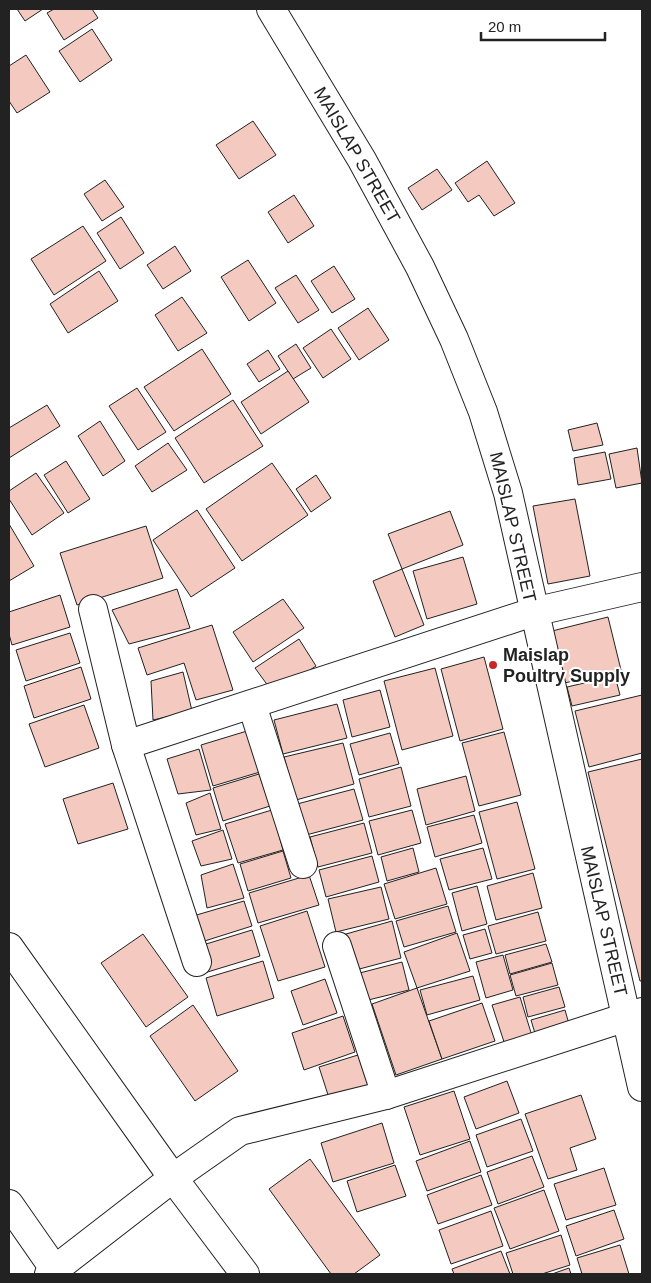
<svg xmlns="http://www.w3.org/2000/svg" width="651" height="1283" viewBox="0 0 651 1283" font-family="Helvetica,sans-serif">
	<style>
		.building { fill: #f3c9c0; stroke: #222 }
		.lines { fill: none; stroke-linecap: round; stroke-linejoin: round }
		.minor-casing { stroke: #222; stroke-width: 30 }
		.secondary-casing { stroke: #222; stroke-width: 30 }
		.minor { stroke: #fff; stroke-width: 28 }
		.secondary { stroke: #fff; stroke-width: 28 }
		.poi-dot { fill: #c62828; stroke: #fff; stroke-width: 2 }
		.labels { text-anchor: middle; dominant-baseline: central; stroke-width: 4; stroke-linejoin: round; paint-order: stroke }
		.street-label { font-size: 18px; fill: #222; stroke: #fff }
		.poi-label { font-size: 18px; font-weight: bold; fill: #222; stroke: #fff; text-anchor: start }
	</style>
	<rect width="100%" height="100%" fill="#fff"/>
	<g class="building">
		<path d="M17 9H43L25 21Z"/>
		<path d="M54 9H92L98 18 64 40 47 13Z"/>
		<path d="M92 29 112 60 80 82 59 51Z"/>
		<path d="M26 55 50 92 17 113 9 101V66Z"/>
		<path d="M253 121 276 155 239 179 216 145Z"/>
		<path d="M487 161 515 203 494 216 479 195 468 202 455 183Z"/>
		<path d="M437 169 452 190 422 210 408 188Z"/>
		<path d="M105 180 124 207 102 221 84 194Z"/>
		<path d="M294 195 314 226 288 243 268 212Z"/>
		<path d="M121 217 144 253 120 269 97 233Z"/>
		<path d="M83 226 106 261 54 295 31 259Z"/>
		<path d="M175 246 191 271 163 289 147 265Z"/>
		<path d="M248 260 276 303 249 321 221 277Z"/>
		<path d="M334 266 355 299 332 313 311 281Z"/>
		<path d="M99 271 118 301 68 333 50 304Z"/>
		<path d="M296 275 319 310 298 323 275 288Z"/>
		<path d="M182 297 207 333 178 351 155 315Z"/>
		<path d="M368 308 389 340 359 360 338 328Z"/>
		<path d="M331 329 351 359 323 378 303 348Z"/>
		<path d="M296 344 311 368 293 379 278 356Z"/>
		<path d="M202 349 231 394 174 431 144 387Z"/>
		<path d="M268 350 280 369 259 382 247 364Z"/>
		<path d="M288 371 309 402 261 434 241 402Z"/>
		<path d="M137 388 166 432 138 450 109 406Z"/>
		<path d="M233 400 263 446 204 483 175 438Z"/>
		<path d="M47 405 60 426 9 458V428Z"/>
		<path d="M100 421 125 461 103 476 78 436Z"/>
		<path d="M597 423 603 445 573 451 568 430Z"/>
		<path d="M168 443 187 470 152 492 135 466Z"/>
		<path d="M637 448 642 483 616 488 609 454Z"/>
		<path d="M605 452 611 479 578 485 574 458Z"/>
		<path d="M66 461 90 499 68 513 44 475Z"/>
		<path d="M272 463 308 515 242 561 206 509Z"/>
		<path d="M36 473 64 513 32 535 9 499V491Z"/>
		<path d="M316 475 331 498 311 512 296 489Z"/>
		<path d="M575 499 590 576 548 584 533 506Z"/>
		<path d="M197 510 235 568 191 597 153 540Z"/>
		<path d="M450 511 463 545 402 569 388 534Z"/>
		<path d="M9 524 34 566 9 581Z"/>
		<path d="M146 526 163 578 77 605 60 553Z"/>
		<path d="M463 557 477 604 427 619 413 571Z"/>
		<path d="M402 569 424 625 395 637 373 581Z"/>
		<path d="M177 589 190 628 129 644 112 610Z"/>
		<path d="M60 595 70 627 12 645 9 634V612Z"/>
		<path d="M283 599 304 628 253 662 233 632Z"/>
		<path d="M608 617 621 670 560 684 548 632Z"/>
		<path d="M212 625 233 690 196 700 184 663 147 675 138 648Z"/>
		<path d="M70 633 80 663 26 681 16 650Z"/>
		<path d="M299 639 316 666 274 694 255 668Z"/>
		<path d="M484 657 503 729 460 741 441 669Z"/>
		<path d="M81 667 91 699 34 718 24 686Z"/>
		<path d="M435 668 453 736 402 750 384 681Z"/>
		<path d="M183 672 192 711 153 720 151 681Z"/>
		<path d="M615 676 620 695 572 706 567 687Z"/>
		<path d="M380 690 390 727 352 737 343 700Z"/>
		<path d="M642 695V753L589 767 575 711Z"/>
		<path d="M337 704 347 738 283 754 274 720Z"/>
		<path d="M84 705 99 748 45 767 29 724Z"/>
		<path d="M247 731 260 772 213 786 201 745Z"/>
		<path d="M504 732 521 795 479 806 462 743Z"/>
		<path d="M390 733 399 764 359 775 350 744Z"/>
		<path d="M343 743 354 784 296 800 284 757Z"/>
		<path d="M199 749 211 790 178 794 167 759Z"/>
		<path d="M642 759V981H640L588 772Z"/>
		<path d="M401 767 411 806 369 817 359 779Z"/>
		<path d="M259 774 270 806 223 821 213 788Z"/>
		<path d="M466 776 475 811 426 825 417 789Z"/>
		<path d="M113 783 128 829 78 844 63 799Z"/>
		<path d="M354 789 363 820 306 835 297 804Z"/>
		<path d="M210 793 221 829 196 835 186 803Z"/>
		<path d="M517 802 535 869 497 879 479 812Z"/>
		<path d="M272 810 283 850 238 863 225 824Z"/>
		<path d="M412 810 421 843 378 855 369 821Z"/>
		<path d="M474 815 482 843 435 857 427 827Z"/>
		<path d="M364 823 372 853 318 867 310 837Z"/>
		<path d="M223 830 232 859 201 866 192 841Z"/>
		<path d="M413 848 419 872 387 881 381 857Z"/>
		<path d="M483 848 492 879 449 890 440 859Z"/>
		<path d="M283 851 291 878 248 891 240 864Z"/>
		<path d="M372 856 379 882 326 897 319 870Z"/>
		<path d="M233 864 244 898 207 908 201 875Z"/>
		<path d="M436 868 447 904 395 919 384 884Z"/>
		<path d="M533 873 542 908 496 920 487 886Z"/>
		<path d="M309 875 319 905 258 923 249 893Z"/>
		<path d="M477 886 487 924 462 931 452 893Z"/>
		<path d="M381 887 389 919 336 932 328 899Z"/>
		<path d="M244 901 252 926 192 945 183 919Z"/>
		<path d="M448 906 456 932 404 947 396 921Z"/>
		<path d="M307 911 325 967 278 981 260 926Z"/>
		<path d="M538 912 546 941 496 954 488 926Z"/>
		<path d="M392 921 401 958 348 972 339 936Z"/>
		<path d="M485 929 492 953 470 959 463 935Z"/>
		<path d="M252 930 260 956 201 974 193 948Z"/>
		<path d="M457 933 470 971 417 988 404 952Z"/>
		<path d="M143 934 188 997 146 1027 101 963Z"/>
		<path d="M546 944 552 962 510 974 505 955Z"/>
		<path d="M503 955 513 990 486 998 476 962Z"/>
		<path d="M263 961 274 998 217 1016 206 978Z"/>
		<path d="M402 962 409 990 360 1002 352 975Z"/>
		<path d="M552 963 558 985 516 996 510 975Z"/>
		<path d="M473 976 480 1000 427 1015 420 990Z"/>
		<path d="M325 979 337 1013 303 1025 291 991Z"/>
		<path d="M559 987 565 1007 528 1017 523 997Z"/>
		<path d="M417 988 442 1059 396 1075 372 1004Z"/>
		<path d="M520 997 533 1039 506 1048 492 1005Z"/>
		<path d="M482 1003 495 1041 442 1059 429 1021Z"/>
		<path d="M193 1005 238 1071 195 1101 150 1036Z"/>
		<path d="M565 1010 571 1031 537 1040 531 1020Z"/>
		<path d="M343 1016 355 1052 304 1070 292 1033Z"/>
		<path d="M358 1055 369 1088 330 1101 319 1067Z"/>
		<path d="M507 1081 519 1113 476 1129 464 1097Z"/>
		<path d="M454 1091 470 1139 420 1155 404 1107Z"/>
		<path d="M581 1095 596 1139 570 1148 577 1170 548 1179 525 1114Z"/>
		<path d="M521 1119 533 1151 487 1167 476 1135Z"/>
		<path d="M382 1123 394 1163 333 1182 321 1143Z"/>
		<path d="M470 1141 481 1172 427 1191 416 1161Z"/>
		<path d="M532 1156 544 1187 498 1204 487 1172Z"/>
		<path d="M310 1159 380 1255 354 1274H331L269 1189Z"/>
		<path d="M395 1165 406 1196 357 1212 347 1181Z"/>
		<path d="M604 1168 616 1205 566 1220 554 1184Z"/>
		<path d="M481 1175 492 1205 438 1224 427 1195Z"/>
		<path d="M544 1190 559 1231 510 1249 494 1208Z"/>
		<path d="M614 1210 624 1239 576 1256 566 1226Z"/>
		<path d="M491 1211 503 1246 451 1264 439 1230Z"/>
		<path d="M561 1235 570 1265 542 1274H513L506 1253Z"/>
		<path d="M620 1245 629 1274H582L577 1258Z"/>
		<path d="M501 1251 510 1274H454L452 1269Z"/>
		<path d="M569 1268 571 1274H552Z"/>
	</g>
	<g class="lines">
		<g class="minor-casing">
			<g id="minor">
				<path d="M93 609 126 745 197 962"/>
				<path d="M252 705 303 864"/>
				<path d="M126 745 533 612 642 587"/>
				<path d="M337 946 386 1095"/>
				<path d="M9 947 173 1178 245 1274"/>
				<path d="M9 1204 55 1270"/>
				<path d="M49 1274 173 1178 240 1131 386 1095 642 1012"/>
			</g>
		</g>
		<g class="secondary-casing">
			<path id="secondary" d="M271 9 362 160 420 267 454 339 483 412 508 493 642 1087"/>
		</g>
		<use href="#minor" class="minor"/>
		<use href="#secondary" class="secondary"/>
	</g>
	<circle class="poi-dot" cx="493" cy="665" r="5"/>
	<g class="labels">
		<g class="street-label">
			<text transform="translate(357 155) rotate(60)">MAISLAP STREET</text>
			<text transform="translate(513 527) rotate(77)">MAISLAP STREET</text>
			<text transform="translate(604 921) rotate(77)">MAISLAP STREET</text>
		</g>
		<g class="poi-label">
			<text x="503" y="655">Maislap<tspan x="503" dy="21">Poultry Supply</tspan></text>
		</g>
	</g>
	<rect width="651" height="1283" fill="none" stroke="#222222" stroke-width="20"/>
	<path d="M481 32v8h124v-8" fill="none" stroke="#222222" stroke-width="2.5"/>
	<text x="488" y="32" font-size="15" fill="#222222" stroke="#ffffff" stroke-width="4" paint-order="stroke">20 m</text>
</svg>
